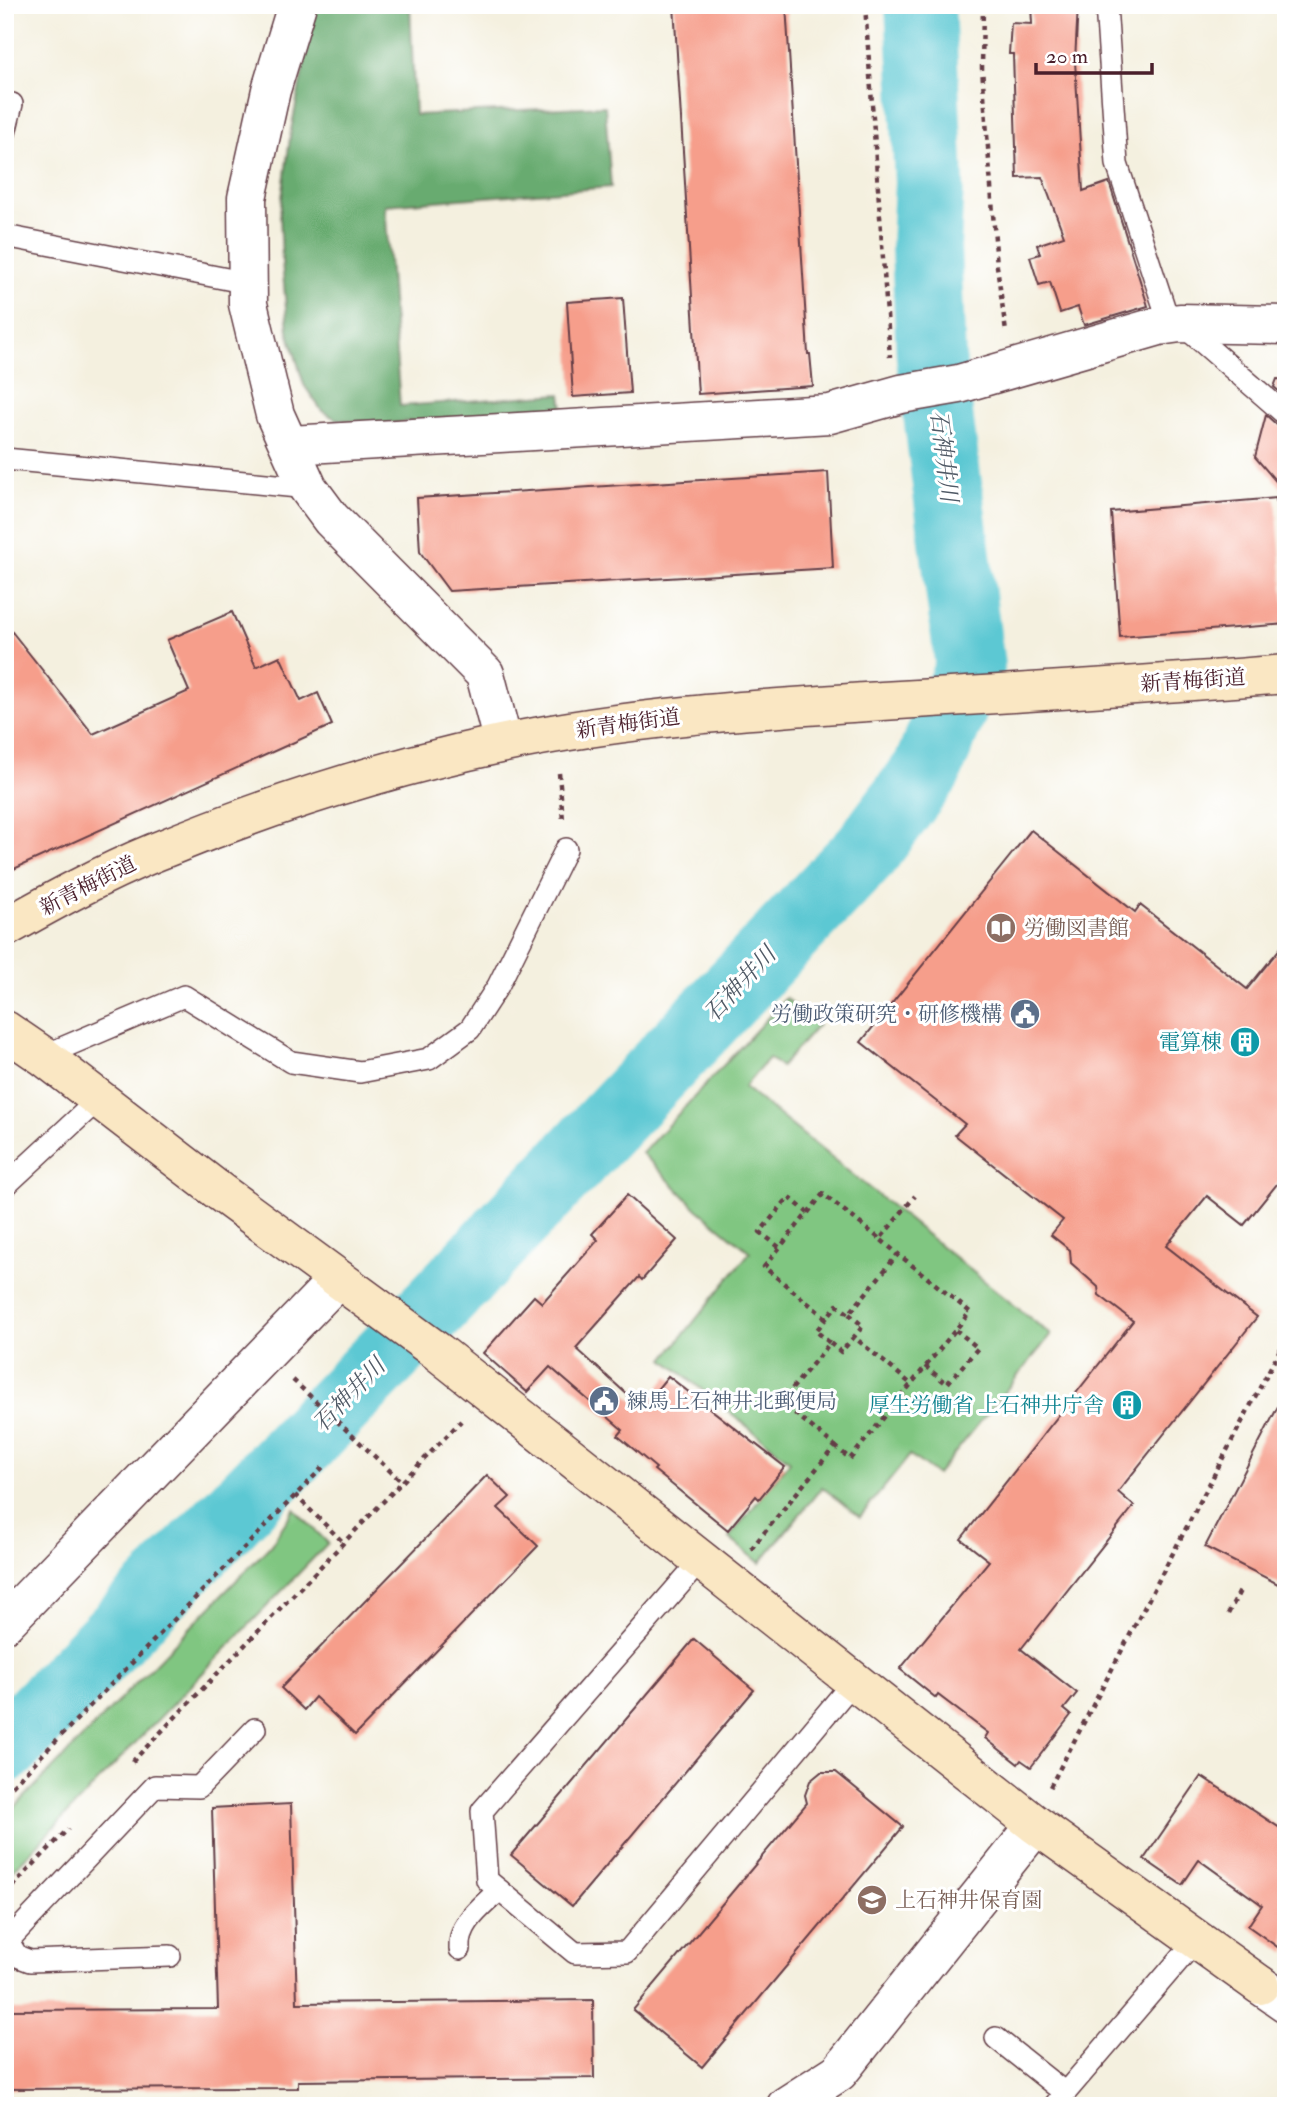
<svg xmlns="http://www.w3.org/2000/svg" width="1291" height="2111" viewBox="0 0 1291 2111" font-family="'IM FELL Double Pica','Noto Serif JP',serif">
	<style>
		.green { fill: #80c681; stroke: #657256; stroke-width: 2 }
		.forest { fill: #68ab6f; stroke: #59654d; stroke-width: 2 }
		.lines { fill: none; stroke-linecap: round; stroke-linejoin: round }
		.river { stroke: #5cc8d3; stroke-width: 70 }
		.building { fill: #f69e8b }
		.lane-casing { stroke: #643e46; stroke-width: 24 }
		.street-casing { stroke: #643e46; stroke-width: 41 }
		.secondary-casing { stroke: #643e46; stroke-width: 41 }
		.path { stroke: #643e46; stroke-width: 4.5; stroke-dasharray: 5 5; stroke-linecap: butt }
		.lane { stroke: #fff; stroke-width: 21 }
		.street { stroke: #fff; stroke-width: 38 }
		.secondary { stroke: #fae7c3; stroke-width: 38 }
		.labels { text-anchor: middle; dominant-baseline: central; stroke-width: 6; stroke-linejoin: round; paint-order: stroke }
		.street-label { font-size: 21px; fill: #4a1f2b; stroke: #fff }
		.education-label { font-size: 21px; fill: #785e54; stroke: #fff; text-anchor: start }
		.service-label { font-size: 21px; fill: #4e5e75; stroke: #fff; text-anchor: end }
		.culture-label { font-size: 21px; fill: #0d838f; stroke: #fff; text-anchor: end }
		.water-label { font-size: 23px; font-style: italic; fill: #505a66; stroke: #fff }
	</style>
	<rect width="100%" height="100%" fill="#fff"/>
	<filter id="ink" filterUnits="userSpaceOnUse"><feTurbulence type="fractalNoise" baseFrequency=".0143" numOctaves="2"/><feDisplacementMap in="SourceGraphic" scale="14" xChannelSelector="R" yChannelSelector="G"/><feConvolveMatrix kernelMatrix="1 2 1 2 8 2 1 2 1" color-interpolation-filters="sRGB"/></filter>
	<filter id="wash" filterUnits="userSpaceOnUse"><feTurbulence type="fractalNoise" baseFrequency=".00686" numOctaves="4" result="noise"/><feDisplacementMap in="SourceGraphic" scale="28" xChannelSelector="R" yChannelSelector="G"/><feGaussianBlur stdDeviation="1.57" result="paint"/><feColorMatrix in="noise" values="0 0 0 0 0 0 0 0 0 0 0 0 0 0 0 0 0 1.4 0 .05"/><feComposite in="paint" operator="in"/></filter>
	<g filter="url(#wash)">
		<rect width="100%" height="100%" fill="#f4f0df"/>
		<g class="green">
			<path d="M786 998 818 1025 781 1067 769 1058 744 1087 1051 1335 937 1475 910 1455 860 1517 822 1487 760 1563 729 1538 790 1461 664 1359 750 1252 697 1209 642 1153Z"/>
			<path d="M294 1509 328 1543 5 1878V1817L270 1546Z"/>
		</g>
		<path class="forest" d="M316 5H410L415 115 605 106 611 187 385 205 400 406 561 394 563 409 380 424 336 419 322 411 304 385 288 331 282 262 280 213 291 130Z"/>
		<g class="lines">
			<path class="river" d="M5 1748 439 1302 867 850 927 770 970 667 931 358 926 247 929 182 920 5"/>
		</g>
		<g id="blocks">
			<g class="building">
				<path d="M674 5H786L808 354H810L813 386 698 394Z"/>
				<path d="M1031 5H1078L1075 61 1083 191 1109 182 1148 306 1084 325 1078 307 1060 313 1050 282 1039 285 1030 257 1040 254 1037 245 1064 236 1042 177 1017 178 1013 54H1009L1011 23 1032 24Z"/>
				<path d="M623 298 630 393 573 397 567 302Z"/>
				<path d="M1277 379 1286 380V397L1274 387Z"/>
				<path d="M1266 415 1277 425 1286 428V493L1255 457Z"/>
				<path d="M828 472 833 568 449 591 420 552 417 498Z"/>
				<path d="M1276 498 1286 624 1120 637 1111 512Z"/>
				<path d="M232 612 256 667 280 656 301 701 318 693 332 725 5 873V623L93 734 189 691 167 640Z"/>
				<path d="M1031 830 1135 912 1140 905 1247 989 1286 941V1173L1244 1225 1207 1196 1166 1246 1257 1317 1118 1492 1134 1506 1021 1649 1077 1693 1064 1709 1071 1715 1031 1767 1021 1760 1018 1764 985 1738 988 1733 938 1695 936 1698 900 1669 989 1561 961 1539 1133 1321 1099 1295 1098 1287 1071 1263 1070 1250 1051 1235 1063 1220 955 1135 965 1124 861 1042Z"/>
				<path d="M627 1195 677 1240 642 1280 639 1277 576 1348 642 1408 668 1376 785 1467 759 1499 756 1496 728 1530 654 1470 656 1468 618 1436 623 1430 550 1367 527 1392 483 1353 534 1296 542 1303 598 1240 592 1234Z"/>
				<path d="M1286 1391V1588L1205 1547Z"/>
				<path d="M487 1475 510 1497 498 1508 538 1546 355 1735 315 1697 304 1710 281 1688Z"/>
				<path d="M694 1639 754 1690 572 1906 511 1855Z"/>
				<path d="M821 1772H836L903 1827 702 2067 633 2010 807 1803 805 1795 810 1781Z"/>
				<path d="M1201 1776 1286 1832V1953L1248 1926 1262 1905 1199 1860 1182 1885 1144 1859Z"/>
				<path d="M291 1804 297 2003 593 2000 594 2078 298 2081V2088L5 2089V2010L218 2009 212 1808Z"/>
			</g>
		</g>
	</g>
	<g filter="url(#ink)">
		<use href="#blocks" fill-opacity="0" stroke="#643e46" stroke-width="2"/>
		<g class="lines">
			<g class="lane-casing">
				<g id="lane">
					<path d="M1106 5 1117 164 1165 310 1286 415"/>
					<path d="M5 133 12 104"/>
					<path d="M5 236 248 283"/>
					<path d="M5 459 308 488"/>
					<path d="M43 1056 184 996 291 1062 360 1072 429 1059 470 1029 498 986 566 849"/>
					<path d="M5 1186 99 1099"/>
					<path d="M701 1560 482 1811 487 1880 575 1953 627 1952 854 1681"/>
					<path d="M8 1941 17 1956 30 1961 170 1956"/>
					<path d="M5 1944 155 1786 199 1787 255 1729"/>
					<path d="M460 1949C458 1923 482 1907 499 1890"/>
					<path d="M996 2038 1065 2093"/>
					<path d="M1054 2106 1197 1939"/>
				</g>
			</g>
			<g class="street-casing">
				<g id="street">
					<path d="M297 5 271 90 247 198 248 304 275 415 308 488 331 519 485 674 503 743"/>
					<path d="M290 445 830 414 901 394 959 384 1159 326 1180 323 1286 325"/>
					<path d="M5 1623 338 1279"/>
					<path d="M1260 1985 1286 2003"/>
					<path d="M786 2106 839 2072 1036 1825"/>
				</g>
			</g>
			<g class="secondary-casing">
				<g id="secondary">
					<path d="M5 928C53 901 102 874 153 853 265 807 382 769 500 744 625 717 755 709 882 701 1017 693 1151 685 1286 674"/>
					<path d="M5 1030 43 1056 220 1192 438 1352 1036 1825 1260 1985"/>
				</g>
			</g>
			<g class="path">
				<path d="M865 5 890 357"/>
				<path d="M983 5 982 68 997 266 1006 332"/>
				<path d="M559 773 563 820"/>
				<path d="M779 1247 760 1232 789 1197 808 1213"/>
				<path d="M849 1314 863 1326 854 1337"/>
				<path d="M826 1318 764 1267 823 1194 880 1239"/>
				<path d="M830 1343 841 1352 854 1337 911 1384"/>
				<path d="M925 1366 947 1384 978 1348 956 1330"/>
				<path d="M293 1380 402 1482"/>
				<path d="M835 1446 850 1459 970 1312 898 1254"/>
				<path d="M295 1495 344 1543"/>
				<path d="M751 1549 835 1446 781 1402 830 1343 816 1331 837 1305 849 1314 898 1254 880 1239 915 1196"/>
				<path d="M1228 1614 1241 1589"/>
				<path d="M132 1762 461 1421"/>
				<path d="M1050 1787 1286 1338"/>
				<path d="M5 1793 324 1466"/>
				<path d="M5 1894 68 1829"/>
			</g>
			<use href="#lane" class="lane"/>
			<use href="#street" class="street"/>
			<use href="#secondary" class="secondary"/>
		</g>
	</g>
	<defs>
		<g id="library-disc" transform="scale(1.575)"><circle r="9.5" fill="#8d6e63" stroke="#fff"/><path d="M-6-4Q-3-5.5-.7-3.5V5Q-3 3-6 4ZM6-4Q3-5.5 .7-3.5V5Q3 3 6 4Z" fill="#fff"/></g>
		<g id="civic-disc" transform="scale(1.575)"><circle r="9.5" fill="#5c6f8a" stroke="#fff"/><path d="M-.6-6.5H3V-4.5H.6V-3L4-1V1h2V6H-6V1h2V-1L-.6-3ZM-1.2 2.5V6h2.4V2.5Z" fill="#fff"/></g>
		<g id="building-disc" transform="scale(1.575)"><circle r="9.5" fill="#0f9aa8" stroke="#fff"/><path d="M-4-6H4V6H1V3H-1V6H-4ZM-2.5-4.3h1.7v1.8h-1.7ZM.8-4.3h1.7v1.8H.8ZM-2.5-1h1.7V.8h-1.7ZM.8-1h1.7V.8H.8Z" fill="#fff"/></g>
		<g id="school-disc" transform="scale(1.575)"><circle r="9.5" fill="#8d6e63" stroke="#fff"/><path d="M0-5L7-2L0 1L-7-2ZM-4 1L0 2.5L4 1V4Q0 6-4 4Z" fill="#fff"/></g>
	</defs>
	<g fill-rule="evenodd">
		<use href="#library-disc" x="1001" y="928"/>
		<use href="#civic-disc" x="1025" y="1014"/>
		<use href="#building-disc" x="1245" y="1042"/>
		<use href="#civic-disc" x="604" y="1401"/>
		<use href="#building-disc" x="1127" y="1405"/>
		<use href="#school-disc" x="872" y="1900"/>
	</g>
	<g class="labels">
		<g class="street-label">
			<text transform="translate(1193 681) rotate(-4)">新青梅街道</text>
			<text transform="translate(628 724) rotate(-8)">新青梅街道</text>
			<text transform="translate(88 886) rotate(-27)">新青梅街道</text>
		</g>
		<g class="education-label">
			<text x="1024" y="928">労働図書館</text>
			<text x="895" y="1900">上石神井保育園</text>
		</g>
		<g class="service-label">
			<text x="1002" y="1014">労働政策研究・研修機構</text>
			<text x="627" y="1401" text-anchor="start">練馬上石神井北郵便局</text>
		</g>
		<g class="culture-label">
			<text x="1222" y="1042">電算棟</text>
			<text x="1104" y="1405">厚生労働省 上石神井庁舎</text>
		</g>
		<g class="water-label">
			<text transform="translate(944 456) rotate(83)">石神井川</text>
			<text transform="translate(740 984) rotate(-47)">石神井川</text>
			<text transform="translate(349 1395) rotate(-46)">石神井川</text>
		</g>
	</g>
	<rect width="1291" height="2111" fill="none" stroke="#fff" stroke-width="28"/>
	<path d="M1036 63v10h116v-10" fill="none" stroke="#4a1f2b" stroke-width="3.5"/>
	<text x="1046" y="63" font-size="21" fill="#4a1f2b" stroke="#ffffff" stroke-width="5" paint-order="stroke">20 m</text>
</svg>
